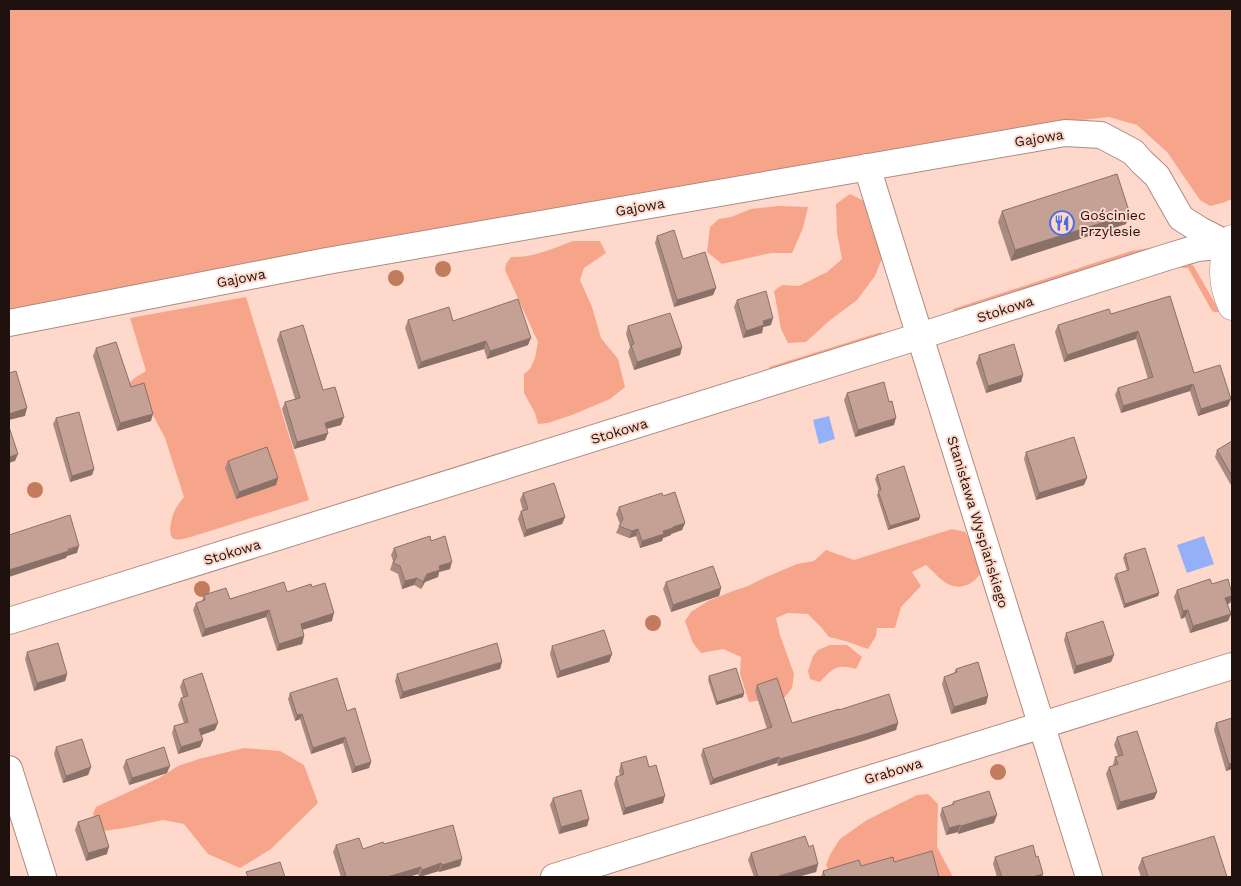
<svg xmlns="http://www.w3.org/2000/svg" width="1241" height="886" viewBox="0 0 1241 886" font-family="'Work Sans',sans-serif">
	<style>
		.green { fill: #f6a58a }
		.water { fill: #93b0f9 }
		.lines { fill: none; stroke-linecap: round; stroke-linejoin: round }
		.street-casing { stroke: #ae8b7f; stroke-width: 28 }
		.secondary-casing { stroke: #ae8b7f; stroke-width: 29 }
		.street { stroke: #fff; stroke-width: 26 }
		.secondary { stroke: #fff; stroke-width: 28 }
		.tree { fill: #c27b5c }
		.wall { fill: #a98a80 }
		.shaded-wall { fill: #8a7168 }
		.building { fill: #c5a195; stroke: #8a7168 }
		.labels { text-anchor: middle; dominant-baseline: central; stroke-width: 4; stroke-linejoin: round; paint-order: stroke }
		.street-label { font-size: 14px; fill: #1f120e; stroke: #fed8cb }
		.poi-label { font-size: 14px; fill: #1f120e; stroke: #fed8cb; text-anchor: start }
	</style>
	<rect width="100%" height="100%" fill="#fed8cb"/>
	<g class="green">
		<path d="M9 9H1232V199L1222 203 1210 206 1200 200 1167 152 1137 125 1109 117 1048 124 9 321Z"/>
		<path d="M850 194 866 202 885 251 875 276 857 300 829 321 806 342 788 343 781 329 774 291 782 285 799 286 827 272 842 259 837 233 836 204Z"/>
		<path d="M779 206 808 207 803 228 792 253H771L722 264 707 252 710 227 719 219 731 217 751 209Z"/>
		<path d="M573 241H600L606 253 584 268 580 280 592 307 601 338 618 359 625 387 610 399 572 415 548 423 538 424 535 413 524 393V374L530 369 535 358 538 342 505 270 506 264 511 257C533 258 554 248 573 241Z"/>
		<path d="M1162 246 954 315 953 309 1131 251Z"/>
		<path d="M1188 263 1193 265 1220 312H1214L1212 311 1188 268H1183L1181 266Z"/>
		<path d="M246 297 309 500 194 536C189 537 180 541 175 539 166 537 172 516 175 510 177 505 181 501 184 497L165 438 154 417 141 399 131 391 129 383 136 377 146 371 130 318Z"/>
		<path d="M881 332 883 337 775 371 770 369 769 367Z"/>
		<path d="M952 529 965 532 973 545 983 571C979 575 975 581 971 583 951 594 940 578 926 565L912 572 921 586 901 607 895 628H877L876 636 868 649 845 641 829 637 821 627 808 614 788 613 776 618 780 635 794 674 792 688 785 697 749 702 740 674 741 657 723 649 701 653 693 643 685 621 691 612 708 601 733 591 748 586 764 578 797 564 814 561 826 550 854 560Z"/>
		<path d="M830 645H847L862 657 856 669C836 664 834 667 820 682L810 679 808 671 813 656 818 650Z"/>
		<path d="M244 748 280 751 304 765 318 803 271 849 240 868 208 854 184 824 163 820 125 828 103 831 93 814 96 807 159 778 178 766 199 759Z"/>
		<path d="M928 794 938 804 937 847 953 877H832L826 865 831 853 840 839 867 820 917 795Z"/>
	</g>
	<g class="water">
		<path d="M829 416 835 439 819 444 813 420Z"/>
		<path d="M1204 536 1214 564 1187 573 1177 545Z"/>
	</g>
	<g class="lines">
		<g class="street-casing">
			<g id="street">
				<path d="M867 167 1089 877"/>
				<path d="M9 323 327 261 1065 133 1101 135 1133 152 1142 162 1157 176 1181 218 1200 230 1229 245"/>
				<path d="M9 621 920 336 1164 258 1197 248 1229 245"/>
				<path d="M9 769 43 877"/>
				<path d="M554 877 1232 666"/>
			</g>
		</g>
		<g class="secondary-casing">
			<path id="secondary" d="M1232 239C1221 261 1222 284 1232 306"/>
		</g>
		<use href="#street" class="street"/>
		<use href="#secondary" class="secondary"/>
	</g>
	<g class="tree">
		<circle cx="443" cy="269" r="8"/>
		<circle cx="396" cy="278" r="8"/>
		<circle cx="35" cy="490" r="8"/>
		<circle cx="202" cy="589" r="8"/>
		<circle cx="653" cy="623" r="8"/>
		<circle cx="998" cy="772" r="8"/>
	</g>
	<g class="wall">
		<path d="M1002 211 1126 224 1011 261 998 222Z"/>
		<path d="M657 236 716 288 713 295 674 307 655 243Z"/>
		<path d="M1170 296 1194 373 1228 406 1198 416 1190 391 1121 413 1115 395 1118 388 1148 379 1136 339 1064 362 1055 332 1058 325 1111 314Z"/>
		<path d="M737 300 771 325 763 327 762 333 743 338 734 307Z"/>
		<path d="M408 320 453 321 528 345 487 359 484 349 418 369 405 328Z"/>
		<path d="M628 326 682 347 680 355 634 370 628 352 630 347 626 334Z"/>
		<path d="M280 332 323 390 341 425 326 429 328 433 325 440 294 449 282 409 285 402 295 399 277 340Z"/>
		<path d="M96 348 131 387 151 421 117 431 93 356Z"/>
		<path d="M979 355 1023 375 1021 382 986 393 976 363Z"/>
		<path d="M847 393 894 425 855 437 844 400Z"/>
		<path d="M56 418 94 469 92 475 70 482 53 424Z"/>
		<path d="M1232 441V487L1215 457 1217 450Z"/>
		<path d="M1026 452 1084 485 1036 500 1024 459Z"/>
		<path d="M228 461 278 478 276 485 236 499 225 468Z"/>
		<path d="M877 475 919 520 888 530 877 495 879 491 875 479Z"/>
		<path d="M523 493 565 517 562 524 524 537 518 519 521 511H523L520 500Z"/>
		<path d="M663 496 685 523 682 530 671 534V535L663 538 662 541 640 548 636 536 629 538 616 533 620 524 616 514 619 507Z"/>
		<path d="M431 541 450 569 439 572 438 577 425 582 421 589 414 585 402 589 398 574 390 570 393 561 391 555 394 548Z"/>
		<path d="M1125 554 1159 593 1158 596 1124 608 1114 578 1116 574 1127 571 1123 558Z"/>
		<path d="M666 582 721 588 719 596 671 612 663 589Z"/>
		<path d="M1212 584 1232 594V598L1230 603 1227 604 1231 614 1228 621 1190 633 1185 617 1181 619 1174 597 1177 590Z"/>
		<path d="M312 587 332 621 302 630 304 636 302 644 277 651 266 617 202 637 193 610 196 603 202 601 204 595 230 599 287 592Z"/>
		<path d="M1066 633 1114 655 1111 662 1074 674 1064 640Z"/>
		<path d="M552 646 612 654 609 662 557 678 550 654Z"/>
		<path d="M27 652 67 674 65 681 34 691 25 659Z"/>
		<path d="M502 662 500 669 400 699 395 681 397 674Z"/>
		<path d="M956 669 988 696 986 704 951 714 942 684 944 677 954 673Z"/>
		<path d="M709 676 744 693 743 697 716 705 708 680Z"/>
		<path d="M183 680 215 730 201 735 203 740 200 747 178 754 172 733 174 726 184 723 178 705 181 698 183 697 180 687Z"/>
		<path d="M757 685 792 723 839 710 898 723 896 730 866 740 778 766 777 763 710 785 701 755 703 749 767 729 755 691Z"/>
		<path d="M290 693 347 711 371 762 369 768 352 773 343 743 311 754 300 719 295 721 288 699Z"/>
		<path d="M1232 718V769L1226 771 1214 730 1216 723Z"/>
		<path d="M1117 737 1157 792 1154 799 1117 810 1106 774 1109 767 1113 766V765L1115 757 1118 756 1114 745Z"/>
		<path d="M56 747 91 767 88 775 63 783 54 754Z"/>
		<path d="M126 760 167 773 129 785 123 767Z"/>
		<path d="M621 763 649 767 663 803 623 815 614 784 616 777 620 776 619 771Z"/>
		<path d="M553 798 589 819 587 826 559 834 550 805Z"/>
		<path d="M953 802 994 823 958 834V832L946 835 940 815 942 808 952 805Z"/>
		<path d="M78 822 107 854 86 861 75 830Z"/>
		<path d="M384 844 462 859 460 866 439 872V871L419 877 418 874 408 877H341L333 852 336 845 363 849Z"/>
		<path d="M809 847 818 864 816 872 797 877H754L748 860 751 853Z"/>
		<path d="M995 857 1042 877H997L993 864Z"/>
		<path d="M1142 858 1227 877H1141L1138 868Z"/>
		<path d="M894 862 939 877H821L823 871Z"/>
	</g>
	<g class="shaded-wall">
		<path d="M1130 214 1126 224 1011 261 1015 250Z"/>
		<path d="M716 288 713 295 674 307 677 300Z"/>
		<path d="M773 318 771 325 763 327 762 333 743 338 746 331 763 321Z"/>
		<path d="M1138 331 1136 339 1064 362 1067 355Z"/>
		<path d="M531 338 528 345 487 359 490 351Z"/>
		<path d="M486 341 484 349 418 369 421 362Z"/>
		<path d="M682 347 680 355 634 370 637 362Z"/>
		<path d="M1023 375 1021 382 986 393 988 386Z"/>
		<path d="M1193 384 1190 391 1121 413 1123 406Z"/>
		<path d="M1231 399 1228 406 1198 416 1201 409Z"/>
		<path d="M27 408 25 416 9 420V414Z"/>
		<path d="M153 414 151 421 117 431 120 423Z"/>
		<path d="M344 417 341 425 322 430 325 423Z"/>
		<path d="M896 418 894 425 855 437 858 430Z"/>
		<path d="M328 433 325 440 294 449 297 442Z"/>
		<path d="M18 454 15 461 9 463V457Z"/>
		<path d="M94 469 92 475 70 482 72 476Z"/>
		<path d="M278 478 276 485 236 499 239 492Z"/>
		<path d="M1087 478 1084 485 1036 500 1039 493Z"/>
		<path d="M565 517 562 524 524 537 526 530Z"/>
		<path d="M920 517 919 520 888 530 890 526Z"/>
		<path d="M685 523 682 530 671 534V535L663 538 662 541 640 548 642 541 673 527Z"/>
		<path d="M638 529 636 536 629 538 632 531Z"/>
		<path d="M79 546 77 553 67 556 66 558 9 577V570Z"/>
		<path d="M452 562 450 569 439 572 438 577 425 582 421 589 423 582 427 574 439 566Z"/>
		<path d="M417 578 414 585 402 589 405 581Z"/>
		<path d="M721 588 719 596 671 612 673 605Z"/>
		<path d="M1159 593 1158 596 1124 608 1125 604Z"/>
		<path d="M1232 596 1230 603 1223 606 1225 598Z"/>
		<path d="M269 610 266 617 202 637 205 629Z"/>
		<path d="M1188 610 1185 617 1181 619 1183 611Z"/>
		<path d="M334 613 332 621 298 631 301 624Z"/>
		<path d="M1231 614 1228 621 1190 633 1193 626Z"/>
		<path d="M304 636 302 644 277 651 279 644Z"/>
		<path d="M612 654 609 662 557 678 560 671Z"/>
		<path d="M1114 655 1111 662 1074 674 1076 666Z"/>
		<path d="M502 662 500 669 400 699 403 692Z"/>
		<path d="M67 674 65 681 34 691 37 683Z"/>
		<path d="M744 693 743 697 716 705 717 702Z"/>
		<path d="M988 696 986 704 951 714 954 707Z"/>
		<path d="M302 714 300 719 295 721 297 715Z"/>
		<path d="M218 723 215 730 197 737 199 729Z"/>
		<path d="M898 723 896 730 866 740 778 766 780 759Z"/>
		<path d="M345 737 343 743 311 754 313 748Z"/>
		<path d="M203 740 200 747 178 754 181 747Z"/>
		<path d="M779 757 777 763 710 785 713 779Z"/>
		<path d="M371 762 369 768 352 773 355 767Z"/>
		<path d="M1232 763V769L1226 771 1229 764Z"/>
		<path d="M170 766 167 773 129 785 132 778Z"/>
		<path d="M91 767 88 775 63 783 66 776Z"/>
		<path d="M1157 792 1154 799 1117 810 1120 802Z"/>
		<path d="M665 796 663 803 623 815 625 808Z"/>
		<path d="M997 815 994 823 958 834 961 826Z"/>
		<path d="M589 819 587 826 559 834 561 827Z"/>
		<path d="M960 825 958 832 946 835 949 828Z"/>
		<path d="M109 847 107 854 86 861 88 853Z"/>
		<path d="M462 859 460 866 439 872 442 865Z"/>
		<path d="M441 863 439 871 419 877 422 870Z"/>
		<path d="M818 864 816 872 797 877H776Z"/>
		<path d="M421 867 418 874 408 877H387Z"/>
		<path d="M1043 874 1042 877H1032Z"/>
	</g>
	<g class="building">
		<path d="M1117 174 1130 214 1015 250 1002 211Z"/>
		<path d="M674 230 683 259 705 252 716 288 677 300 657 236Z"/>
		<path d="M766 291 773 318 763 321 764 325 746 331 737 300Z"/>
		<path d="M1170 296 1194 373 1220 365 1231 399 1201 409 1193 384 1123 406 1118 388 1153 377 1138 331 1067 355 1058 325 1109 309 1111 314Z"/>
		<path d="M518 299 531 338 490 351 486 341 421 362 408 320 449 307 453 321Z"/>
		<path d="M670 313 682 347 637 362 631 345 634 344 628 326Z"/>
		<path d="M303 325 323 390 335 387 344 417 325 423 328 433 297 442 285 402 300 398 280 332Z"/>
		<path d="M116 342 131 387 144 383 153 414 120 423 96 348Z"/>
		<path d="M1014 344 1023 375 988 386 979 355Z"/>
		<path d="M16 371 27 408 9 414V373Z"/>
		<path d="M884 382 889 402 892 401 896 418 858 430 847 393Z"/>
		<path d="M79 412 94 469 72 476 56 418Z"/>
		<path d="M9 427 18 454 9 457Z"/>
		<path d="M1074 437 1087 478 1039 493 1026 452Z"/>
		<path d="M1232 441V476L1217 450Z"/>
		<path d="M267 447 278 478 239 492 228 461Z"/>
		<path d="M904 466 920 517 890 526 878 491 881 490 877 475Z"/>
		<path d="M554 483 565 517 526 530 521 511 528 509 523 493Z"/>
		<path d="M675 492 685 523 673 527V528L663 531 664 534 642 541 638 529 632 531 619 526 623 519 619 507 662 493 663 496Z"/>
		<path d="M70 515 79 546 68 549 69 551 9 570V535Z"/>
		<path d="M430 536 431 541 445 536 452 562 439 566 440 570 427 574 423 582 417 578 405 581 400 566 393 563 397 556 394 548Z"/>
		<path d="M1145 548 1159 593 1125 604 1116 574 1129 570 1125 554Z"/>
		<path d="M713 566 721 588 673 605 666 582Z"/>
		<path d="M1210 579 1212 584 1228 579 1232 594V596L1225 598 1231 614 1193 626 1188 610 1183 611 1177 590Z"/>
		<path d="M284 582 287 592 311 584 312 587 325 583 334 613 301 624 304 636 279 644 269 610 205 629 196 603 205 600 204 595 226 588 230 599Z"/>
		<path d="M1103 621 1114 655 1076 666 1066 633Z"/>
		<path d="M604 630 612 654 560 671 552 646Z"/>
		<path d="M58 643 67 674 37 683 27 652Z"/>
		<path d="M497 643 502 662 403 692 397 674Z"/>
		<path d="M978 662 988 696 954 707 944 677 957 672 956 669Z"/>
		<path d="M736 668 744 693 717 702 709 676Z"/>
		<path d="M202 673 218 723 199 729 203 740 181 747 174 726 188 722 181 698 188 696 183 680Z"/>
		<path d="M337 678 347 711 355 708 371 762 355 767 345 737 313 748 302 714 297 715 290 693Z"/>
		<path d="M777 678 792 723 839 709V710L889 694 898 723 869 733 780 759 779 757 713 779 703 749 772 727 757 685Z"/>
		<path d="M1232 718V763L1229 764 1216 723Z"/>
		<path d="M1137 731 1157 792 1120 802 1109 767 1118 764 1115 757 1123 755 1117 737Z"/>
		<path d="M82 739 91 767 66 776 56 747Z"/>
		<path d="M164 747 170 766 132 778 126 760Z"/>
		<path d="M646 756 649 767 656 765 665 796 625 808 616 777 624 774 621 763Z"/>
		<path d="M581 790 589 819 561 827 553 798Z"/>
		<path d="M989 791 997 815 961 826 960 825 949 828 942 808 954 804 953 802Z"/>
		<path d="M99 815 109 847 88 853 78 822Z"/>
		<path d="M453 825 462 859 442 865 441 863 422 870 421 867 387 877H346L336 845 359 838 363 849 383 842 384 844Z"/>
		<path d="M805 836 809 847 813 845 818 864 776 877H758L751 853Z"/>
		<path d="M1214 836 1227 877H1148L1142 858Z"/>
		<path d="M1033 845 1036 857 1038 856 1043 874 1032 877H1002L995 857Z"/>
		<path d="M932 851 939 877H825L823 871 859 860 861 866 893 857 894 862Z"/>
		<path d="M280 862 285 877H248L246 872Z"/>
	</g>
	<defs>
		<g id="restaurant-ring" transform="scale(1.25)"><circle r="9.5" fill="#fed8cb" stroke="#486de0" stroke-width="1.5"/><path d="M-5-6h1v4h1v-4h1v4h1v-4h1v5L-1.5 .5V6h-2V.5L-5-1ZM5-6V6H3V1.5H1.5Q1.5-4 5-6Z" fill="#486de0"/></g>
	</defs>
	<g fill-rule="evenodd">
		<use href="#restaurant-ring" x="1062" y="223"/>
	</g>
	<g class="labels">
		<g class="street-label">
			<text transform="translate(1039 138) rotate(-9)">Gajowa</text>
			<text transform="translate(640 207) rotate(-10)">Gajowa</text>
			<text transform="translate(241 278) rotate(-11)">Gajowa</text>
			<text transform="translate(1005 309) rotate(-18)">Stokowa</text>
			<text transform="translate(619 431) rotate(-17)">Stokowa</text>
			<text transform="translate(978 522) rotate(73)">Stanisława Wyspiańskiego</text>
			<text transform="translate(232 552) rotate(-17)">Stokowa</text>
			<text transform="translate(893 771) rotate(-17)">Grabowa</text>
		</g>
		<g class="poi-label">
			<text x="1080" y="215">Gościniec<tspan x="1080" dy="16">Przylesie</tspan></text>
		</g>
	</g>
	<rect width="1241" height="886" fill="none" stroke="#1f120e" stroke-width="20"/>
</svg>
